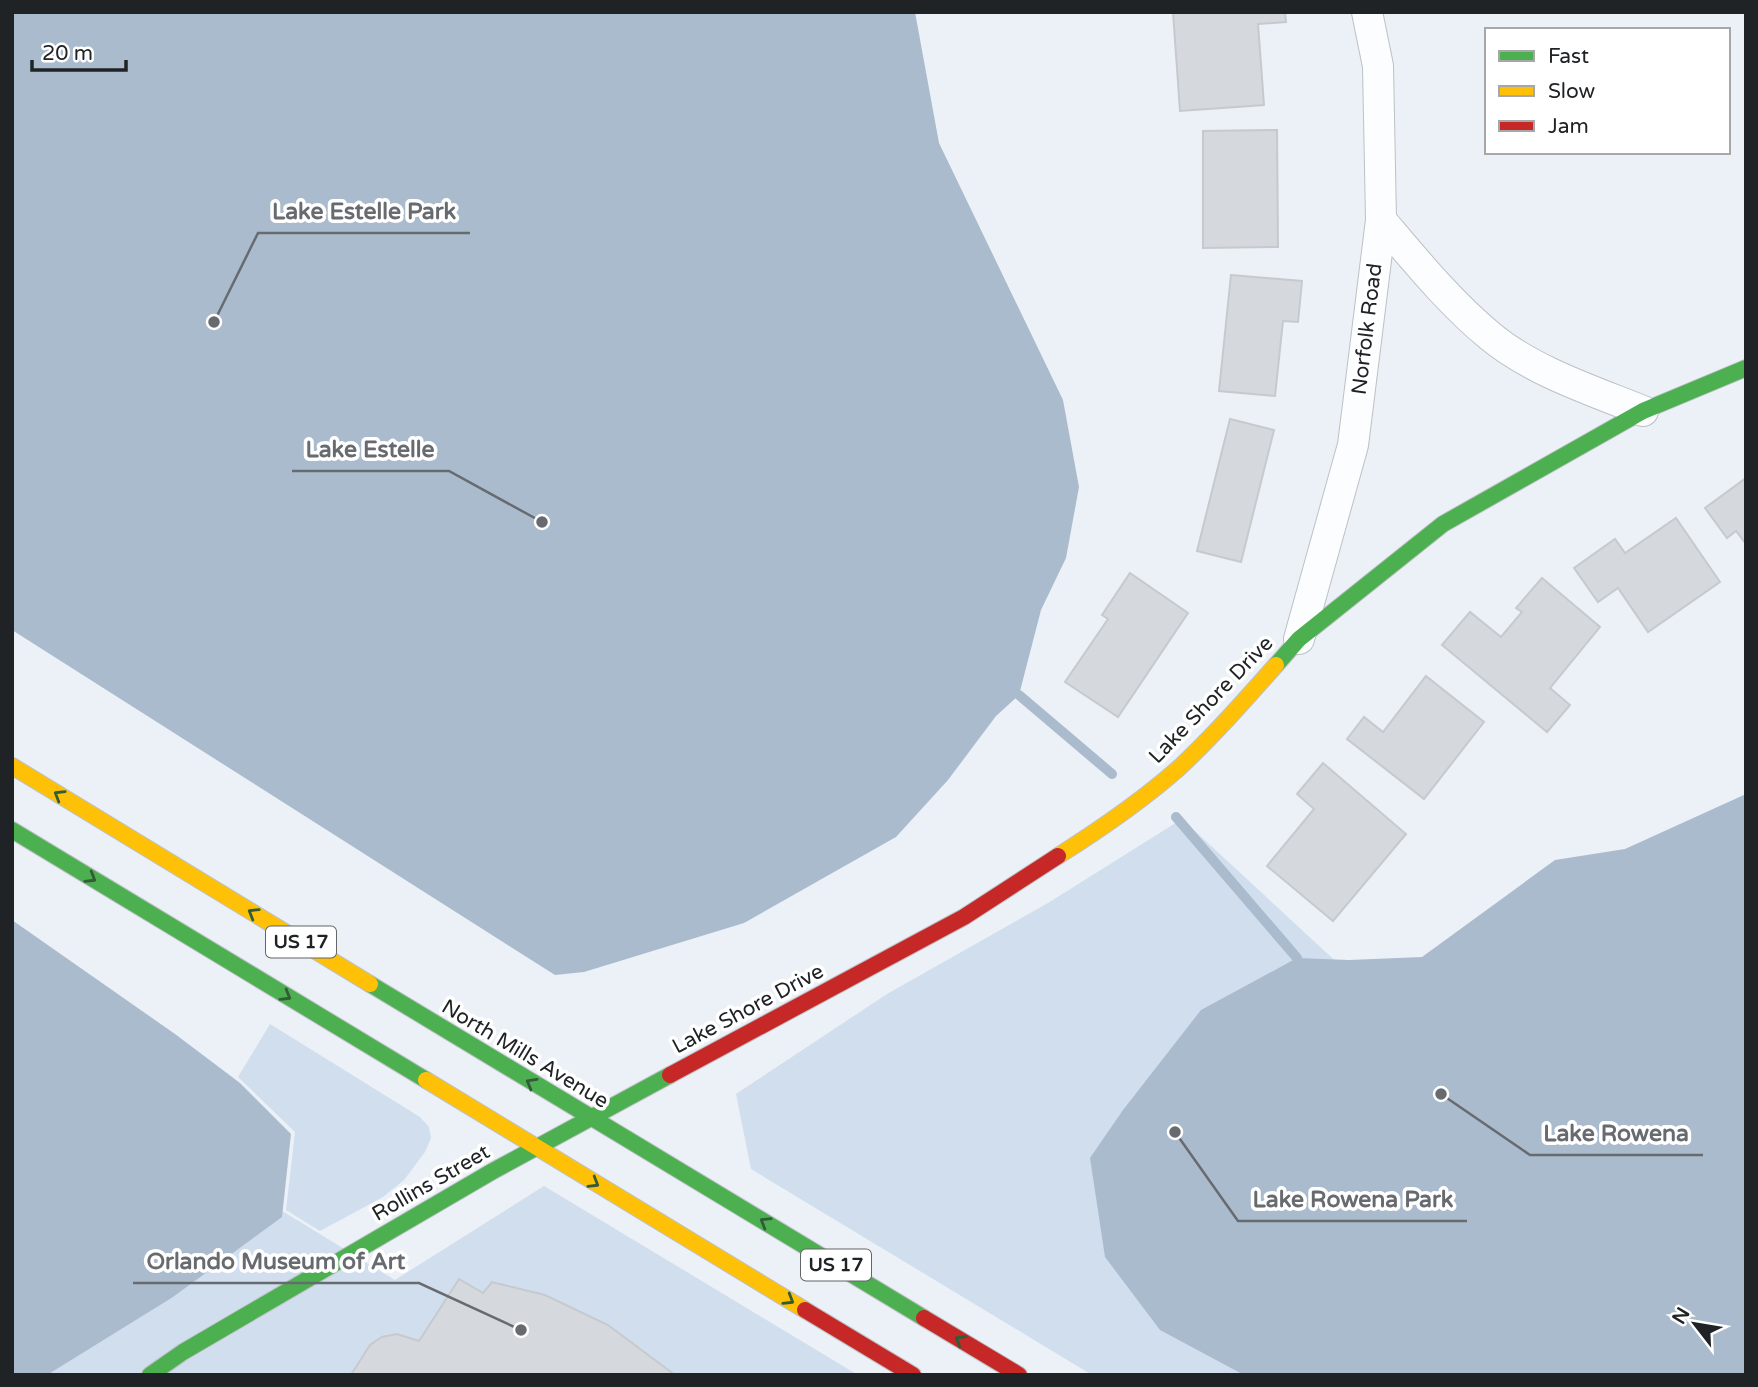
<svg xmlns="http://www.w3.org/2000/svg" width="1758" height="1387" viewBox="0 0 1758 1387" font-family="'Varela Round',sans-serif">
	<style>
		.green { fill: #d0deee }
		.water { fill: #abbbce }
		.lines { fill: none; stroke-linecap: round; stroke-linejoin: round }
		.stream { stroke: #abbbce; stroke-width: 10 }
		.building { fill: #d5d9dd; stroke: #c6cace; stroke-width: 2 }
		.street-casing { stroke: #bdc1c5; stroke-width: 32 }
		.fast-casing { stroke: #bdc1c5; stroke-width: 18 }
		.slow-casing { stroke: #bdc1c5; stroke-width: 18 }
		.jam-casing { stroke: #bdc1c5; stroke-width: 18 }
		.street { stroke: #fcfdfe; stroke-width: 30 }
		.fast { stroke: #4caf50; stroke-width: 16 }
		.slow { stroke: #ffc107; stroke-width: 16 }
		.jam { stroke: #c62828; stroke-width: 16 }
		.oneway { stroke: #325b37 }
		.labels { text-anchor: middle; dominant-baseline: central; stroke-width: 7; stroke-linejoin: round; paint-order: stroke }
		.shield { fill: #fff; stroke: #636567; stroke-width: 2 }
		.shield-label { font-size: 19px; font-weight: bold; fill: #202326 }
		.street-label { font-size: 21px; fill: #202326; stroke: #fff }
		.leader { fill: none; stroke: #676b6f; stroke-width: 2.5 }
		.callout-dot { fill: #676b6f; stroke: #fff; stroke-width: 2.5 }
		.callout-label { font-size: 23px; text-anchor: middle; font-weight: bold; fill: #676b6f; stroke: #fff; stroke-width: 7; stroke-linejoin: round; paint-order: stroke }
	</style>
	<rect width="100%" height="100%" fill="#ebf1f6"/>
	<g class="green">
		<path d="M1182 819 1370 993 1746 1375H1092L751 1169 736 1094 887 994 1048 903Z"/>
		<path d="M270 1024 420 1117 429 1127 431 1138 425 1152 404 1180 383 1197 320 1231 286 1210 295 1132 238 1077Z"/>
		<path d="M197 1159 395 1280 544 1186 858 1375H12V1263Z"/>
	</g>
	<g class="water">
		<path d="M12 12H915L939 143 1063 400 1079 487 1066 558 1041 610 1019 695 996 716 948 780 896 837 744 923 584 972 555 975 12 630Z"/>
		<path d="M1746 794V1375H1244L1160 1330 1105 1257 1090 1158 1123 1110 1201 1010 1297 958 1349 960 1422 957 1555 860 1625 849Z"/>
		<path d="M12 920 175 1034 240 1083 291 1134 282 1217 173 1297 47 1375H12Z"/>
	</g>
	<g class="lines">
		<g class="stream">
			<path d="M1019 695 1112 774"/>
			<path d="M1176 817 1297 958"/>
		</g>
	</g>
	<g class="building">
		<path d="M1173 12H1285L1286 22 1258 24 1264 105 1180 111Z"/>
		<path d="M1277 130 1278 247 1203 248V131Z"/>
		<path d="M1231 275 1302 281 1298 322 1283 321 1275 396 1219 391Z"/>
		<path d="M1230 419 1274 430 1241 562 1197 551Z"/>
		<path d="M1746 478V544L1736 531 1727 538 1705 508Z"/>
		<path d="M1676 518 1720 582 1648 632 1618 588 1598 602 1574 568 1615 539 1625 553Z"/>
		<path d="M1130 573 1188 613 1118 717 1065 682 1108 619 1102 615Z"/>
		<path d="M1542 578 1600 627 1550 688 1570 705 1547 732 1442 645 1470 612 1501 637 1522 612 1516 608Z"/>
		<path d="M1426 676 1484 722 1424 799 1347 739 1364 717 1383 732Z"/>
		<path d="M1323 763 1406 834 1333 921 1267 866 1314 809 1297 794Z"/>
		<path d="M459 1279 483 1293 492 1282 545 1295 608 1325 675 1375H351L370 1345 382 1337 397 1334 419 1341Z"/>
	</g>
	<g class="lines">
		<g class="street-casing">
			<g id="street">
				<path d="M1381 220C1415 260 1449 302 1490 336 1532 371 1593 391 1643 411"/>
				<path d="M1299 639 1353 445 1381 220 1378 66 1367 12"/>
			</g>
		</g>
		<g class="fast-casing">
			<g id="fast">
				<path d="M1276 665 1299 639 1443 524 1643 411 1746 368"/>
				<path d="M12 830 426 1080"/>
				<path d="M370 984 924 1318"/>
				<path d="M150 1375 183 1352 493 1171 670 1075"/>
			</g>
		</g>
		<g class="slow-casing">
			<g id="slow">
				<path d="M12 766 370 984"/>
				<path d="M1058 856C1099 830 1143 800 1180 767 1214 735 1245 700 1276 665"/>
				<path d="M426 1080 805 1310"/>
			</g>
		</g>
		<g class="jam-casing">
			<g id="jam">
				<path d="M670 1075 964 917 1058 856"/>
				<path d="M805 1310 913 1375"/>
				<path d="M924 1318 1019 1375"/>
			</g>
		</g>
		<use href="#street" class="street"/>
		<use href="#fast" class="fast"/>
		<use href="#slow" class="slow"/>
		<use href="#jam" class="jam"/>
	</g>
	<defs><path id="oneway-chevron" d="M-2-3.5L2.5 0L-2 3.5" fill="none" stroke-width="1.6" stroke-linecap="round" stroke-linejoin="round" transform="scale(1.75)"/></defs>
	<g class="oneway">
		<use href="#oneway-chevron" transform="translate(59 795) rotate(-149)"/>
		<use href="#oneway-chevron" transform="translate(91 878) rotate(31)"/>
		<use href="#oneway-chevron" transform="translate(253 913) rotate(-149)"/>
		<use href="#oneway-chevron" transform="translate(286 996) rotate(31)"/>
		<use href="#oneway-chevron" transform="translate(531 1083) rotate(-150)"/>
		<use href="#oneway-chevron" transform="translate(594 1183) rotate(31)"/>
		<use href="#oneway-chevron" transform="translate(765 1222) rotate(-149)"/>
		<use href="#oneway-chevron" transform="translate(789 1300) rotate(31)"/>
		<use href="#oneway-chevron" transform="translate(960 1340) rotate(-149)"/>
	</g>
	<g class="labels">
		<g class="shield">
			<rect x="266" y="926.5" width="70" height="31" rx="5"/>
			<rect x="801" y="1249.5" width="70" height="31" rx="5"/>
		</g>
		<g class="shield-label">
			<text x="301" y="942">US 17</text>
			<text x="836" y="1265">US 17</text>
		</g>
		<g class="street-label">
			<text transform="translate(1367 329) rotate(-83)">Norfolk Road</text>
			<text transform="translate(1211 700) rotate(-46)">Lake Shore Drive</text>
			<text transform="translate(748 1009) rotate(-28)">Lake Shore Drive</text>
			<text transform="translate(525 1054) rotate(31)">North Mills Avenue</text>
			<text transform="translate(431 1183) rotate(-30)">Rollins Street</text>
		</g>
	</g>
	<path class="leader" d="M214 322L258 233H470M542 522L449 471H292M1441 1094L1530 1155H1703M1175 1132L1238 1221H1467M521 1330L419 1283H133"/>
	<g class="callout-dot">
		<circle cx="214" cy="322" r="7"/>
		<circle cx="542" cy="522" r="7"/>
		<circle cx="1441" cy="1094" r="7"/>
		<circle cx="1175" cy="1132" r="7"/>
		<circle cx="521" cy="1330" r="7"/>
	</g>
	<g class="callout-label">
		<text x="364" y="219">Lake Estelle Park</text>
		<text x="370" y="457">Lake Estelle</text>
		<text x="1616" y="1141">Lake Rowena</text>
		<text x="1353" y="1207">Lake Rowena Park</text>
		<text x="276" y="1269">Orlando Museum of Art</text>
	</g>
	<rect width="1758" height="1387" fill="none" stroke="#202326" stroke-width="28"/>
	<rect x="1485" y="28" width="245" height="126" fill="#ffffff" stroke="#a6a7a8" stroke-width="2"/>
	<rect x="1499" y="51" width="35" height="10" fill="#4caf50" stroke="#a6a7a8" stroke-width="2"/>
	<text x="1548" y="63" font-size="21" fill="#202326">Fast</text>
	<rect x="1499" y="86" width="35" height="10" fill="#ffc107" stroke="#a6a7a8" stroke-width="2"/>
	<text x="1548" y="98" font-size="21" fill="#202326">Slow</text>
	<rect x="1499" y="121" width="35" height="10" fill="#c62828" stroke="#a6a7a8" stroke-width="2"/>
	<text x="1548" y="133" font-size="21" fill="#202326">Jam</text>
	<g transform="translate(1695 1324) rotate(301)" stroke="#ffffff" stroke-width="5" paint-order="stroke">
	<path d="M0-5L12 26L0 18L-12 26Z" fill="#202326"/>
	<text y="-10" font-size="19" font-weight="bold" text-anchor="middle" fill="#202326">N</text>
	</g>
	<path d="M32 60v10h94v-10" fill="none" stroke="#202326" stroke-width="3.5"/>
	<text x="42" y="60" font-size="21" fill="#202326" stroke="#ffffff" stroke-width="5" paint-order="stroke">20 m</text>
</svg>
